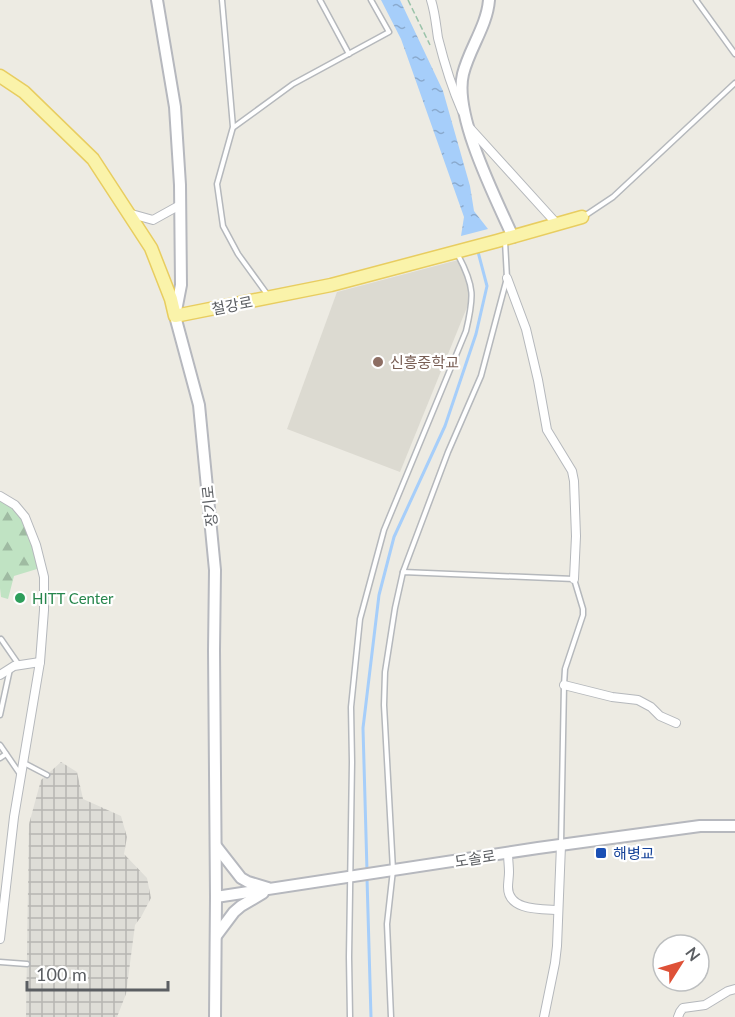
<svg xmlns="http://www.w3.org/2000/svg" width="735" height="1017" viewBox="0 0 735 1017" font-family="Lato,'Noto Sans KR',sans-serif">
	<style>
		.industrial { fill: url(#industrial-grid) }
		.education { fill: #dcdad1 }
		.forest { fill: url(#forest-firs) }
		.water { fill: url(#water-ripples) }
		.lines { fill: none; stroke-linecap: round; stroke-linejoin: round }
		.stream { stroke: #a6cefa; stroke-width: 3 }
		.lane-casing { stroke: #b5b8bc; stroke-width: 7 }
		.street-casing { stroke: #b5b8bc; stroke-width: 10 }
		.secondary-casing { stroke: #b6b8be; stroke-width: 14 }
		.primary-casing { stroke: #e8cd60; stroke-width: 15 }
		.path { stroke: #9ac3a9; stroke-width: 1.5; stroke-dasharray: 6 3; stroke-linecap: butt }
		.lane { stroke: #fff; stroke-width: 4 }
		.street { stroke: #fff; stroke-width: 8 }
		.secondary { stroke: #fff; stroke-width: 10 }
		.primary { stroke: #faf3aa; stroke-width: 12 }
		.education-dot { fill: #8d6e63; stroke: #fff; stroke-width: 2 }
		.leisure-dot { fill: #2e9e5b; stroke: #fff; stroke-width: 2 }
		.transit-dot { fill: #1a4fb4; stroke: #fff; stroke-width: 2 }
		.labels { text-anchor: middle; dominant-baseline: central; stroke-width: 4.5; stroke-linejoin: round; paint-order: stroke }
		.street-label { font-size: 15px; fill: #5b5e62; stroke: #fff }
		.education-label { font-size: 15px; fill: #785e54; stroke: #fff; text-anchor: start }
		.leisure-label { font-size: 15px; fill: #27864d; stroke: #fff; text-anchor: start }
		.transit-label { font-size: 15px; fill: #164399; stroke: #fff; text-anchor: start }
	</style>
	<defs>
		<pattern id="industrial-grid" width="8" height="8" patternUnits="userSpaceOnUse" patternTransform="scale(1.5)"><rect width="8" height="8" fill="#deddd7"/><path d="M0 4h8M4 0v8" fill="none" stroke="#b7b6b2"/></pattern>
		<pattern id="forest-firs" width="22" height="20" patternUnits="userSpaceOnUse" patternTransform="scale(1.5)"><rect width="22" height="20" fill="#c0e3c3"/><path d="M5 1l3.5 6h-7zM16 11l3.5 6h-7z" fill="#9fbba2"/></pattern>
		<pattern id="water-ripples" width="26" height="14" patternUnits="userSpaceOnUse" patternTransform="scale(1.5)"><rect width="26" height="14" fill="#a6cefa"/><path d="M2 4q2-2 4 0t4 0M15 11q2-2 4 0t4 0" fill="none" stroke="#8aaace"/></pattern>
	</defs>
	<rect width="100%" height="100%" fill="#edebe3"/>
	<path class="industrial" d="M61 762 77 772 83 799 121 816 127 837 124 854 147 878 151 898 141 917 135 925 126 994 117 1017H26L29 824 41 780Z"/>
	<path class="education" d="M458 260 472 295 400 472 287 429 337 292Z"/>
	<path class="forest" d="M0 501C25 508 30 541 38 562L37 569 14 576 8 599 1 597 0 588Z"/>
	<path class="water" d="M381 0H400L443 91 470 186 474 211 488 229 461 236 464 217 401 39Z"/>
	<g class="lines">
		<g class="stream">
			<path d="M367 871 363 728 379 595 394 537 445 426 476 334 487 286 477 248"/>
			<path d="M367 878 371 1017"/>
		</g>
		<g class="lane-casing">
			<g id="lane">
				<path d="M222 0 233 127 217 184 223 226 238 254 267 294"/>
				<path d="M320 0 349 54"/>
				<path d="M696 0 735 54"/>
				<path d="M234 127 293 84 389 32 371 0"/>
				<path d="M583 217 613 197 735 83"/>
				<path d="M403 572 448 452 481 376 507 278 505 241"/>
				<path d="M1 639 19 665"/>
				<path d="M0 715 10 669"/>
				<path d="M0 745 20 774"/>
				<path d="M0 758 6 754"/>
				<path d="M24 763 47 775"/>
				<path d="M0 962 27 964"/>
				<path d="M350 1017 349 957 352 762 351 707 360 619 384 530 466 331C474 297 475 287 458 255"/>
				<path d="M391 1017 387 924 393 870 384 705 385 672 395 608 403 572 574 579 583 609V615L565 669 564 685 561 844"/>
			</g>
		</g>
		<g class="street-casing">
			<g id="street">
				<path d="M431 0C435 12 436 25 438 38 444 62 452 88 462 111"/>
				<path d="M469 127 557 224"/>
				<path d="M128 213 153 220 180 205"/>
				<path d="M507 278 526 329 538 380 547 430 572 471 574 481 576 536 574 579"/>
				<path d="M0 496 15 505 25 517 36 545 44 577V610L40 662 14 817 0 939"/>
				<path d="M0 675 14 666 40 662"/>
				<path d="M564 685 612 697 638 700 651 707 660 716 676 723"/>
				<path d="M508 853C508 859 509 866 509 872 509 877 508 882 508 887 508 911 541 909 558 910"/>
				<path d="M544 1017 555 963 557 946 561 845"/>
				<path d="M678 1017 680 1012 683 1008 705 1005 728 991 735 989"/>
			</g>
		</g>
		<g class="secondary-casing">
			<g id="secondary">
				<path d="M157 0 175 107 180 185 181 285 175 316 199 405 215 570 214 650 216 897 215 1017"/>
				<path d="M489 0C487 26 469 49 463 74 453 115 496 199 513 237"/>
				<path d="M216 846 241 878 248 882 268 888"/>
				<path d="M216 897 538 848 700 826H735"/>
				<path d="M216 936 234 912 241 906 263 893"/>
			</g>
		</g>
		<g class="primary-casing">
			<path id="primary" d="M0 76 24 92 93 159 151 248 171 299 175 316 331 285 497 241 582 217"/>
		</g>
		<path class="path" d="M408 0 430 45"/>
		<use href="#lane" class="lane"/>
		<use href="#street" class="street"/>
		<use href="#secondary" class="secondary"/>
		<use href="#primary" class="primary"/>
	</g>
	<circle class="education-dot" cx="378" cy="362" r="6"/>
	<circle class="leisure-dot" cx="20" cy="598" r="6"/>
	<rect class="transit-dot" x="595" y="847" width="12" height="12" rx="3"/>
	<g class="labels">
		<g class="street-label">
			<text transform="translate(232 305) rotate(-11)">철강로</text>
			<text transform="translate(209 506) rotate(-96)">장기로</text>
			<text transform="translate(475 858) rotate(-9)">도솔로</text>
		</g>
		<g class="education-label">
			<text x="390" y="362">신흥중학교</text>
		</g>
		<g class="leisure-label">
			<text x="32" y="598">HITT Center</text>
		</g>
		<g class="transit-label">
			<text x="613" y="853">해병교</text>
		</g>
	</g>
	<g transform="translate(681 963) rotate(53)"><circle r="28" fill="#ffffff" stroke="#bdbfc0" stroke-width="1.5"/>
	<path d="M0-4.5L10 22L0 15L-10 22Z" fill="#de5137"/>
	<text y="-9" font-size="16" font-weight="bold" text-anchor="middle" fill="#5b5e62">N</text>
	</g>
	<path d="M27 981v9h141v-9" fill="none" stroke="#5b5e62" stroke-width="3"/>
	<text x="36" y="981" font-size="18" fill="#5b5e62" stroke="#ffffff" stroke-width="4.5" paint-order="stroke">100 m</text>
</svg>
